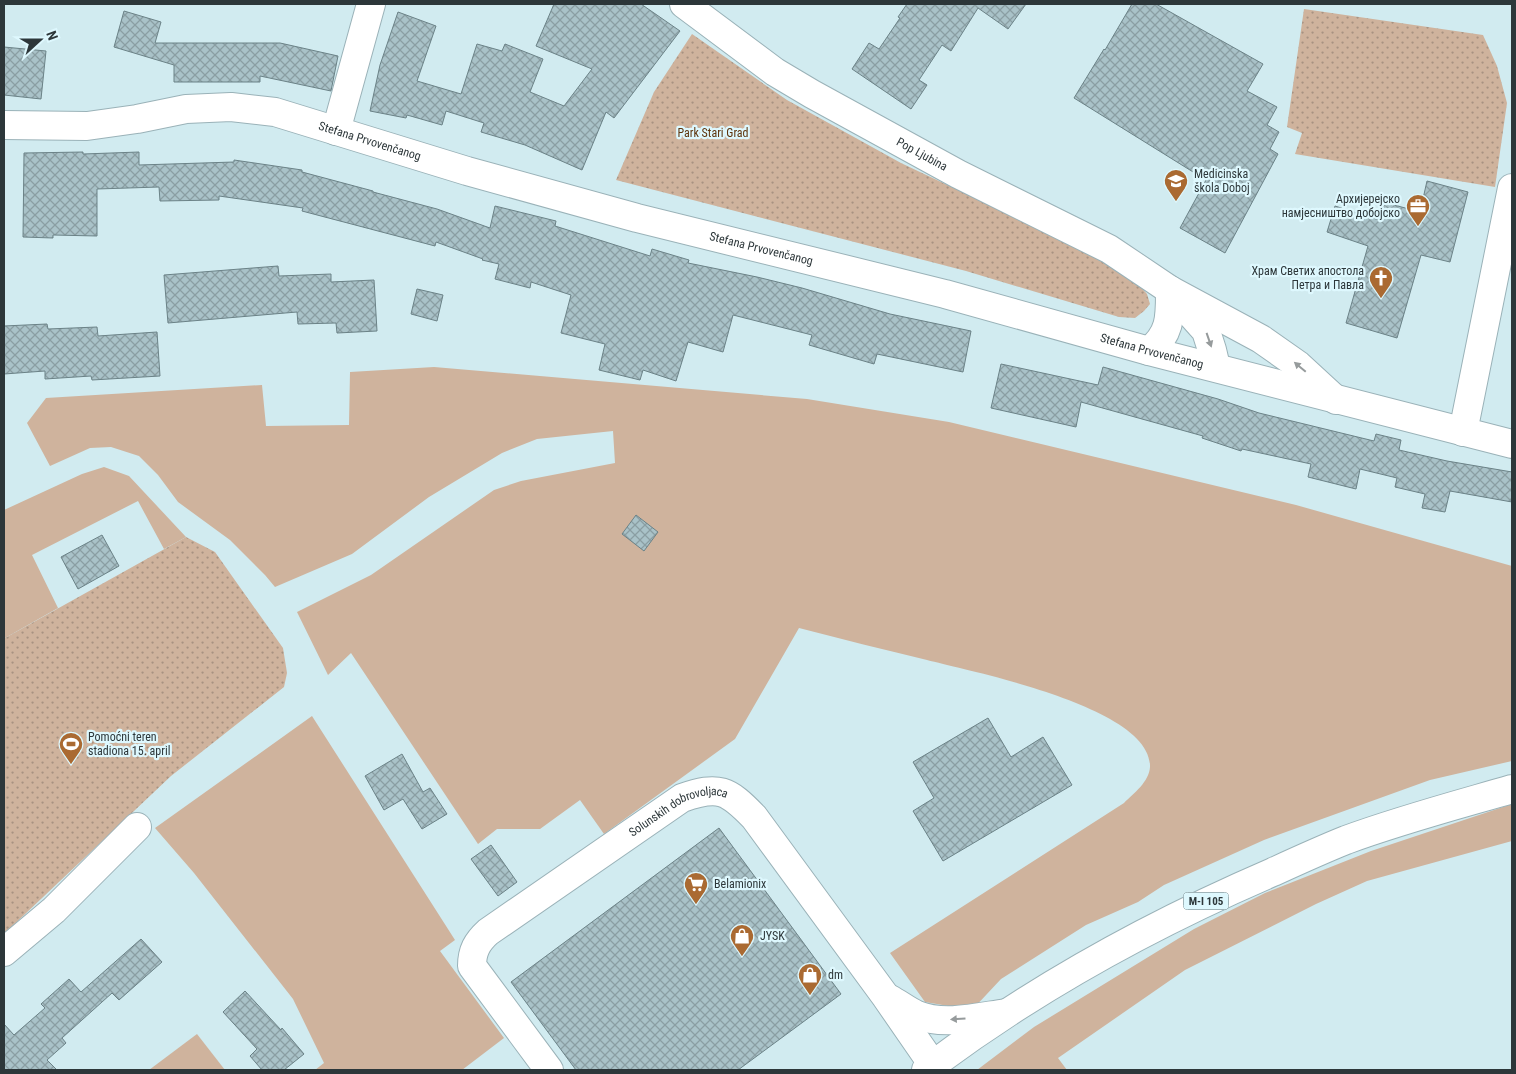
<svg xmlns="http://www.w3.org/2000/svg" width="1516" height="1074" viewBox="0 0 1516 1074" font-family="'Roboto Condensed',sans-serif">
	<style>
		.green { fill: #cfb39d }
		.park { fill: url(#park-dots) }
		.building { fill: url(#building-cross-hatch); stroke: #6b8287 }
		.lines { fill: none; stroke-linecap: round; stroke-linejoin: round }
		.minor-casing { stroke: #9ab2b8; stroke-width: 30 }
		.tertiary-casing { stroke: #9ab2b8; stroke-width: 30 }
		.primary-casing { stroke: #9ab2b8; stroke-width: 30 }
		.minor { stroke: #fff; stroke-width: 28 }
		.tertiary { stroke: #fff; stroke-width: 28 }
		.primary { stroke: #fff; stroke-width: 28 }
		.oneway { fill: #969b9c }
		.labels { text-anchor: middle; dominant-baseline: central; stroke-width: 4.5; stroke-linejoin: round; paint-order: stroke }
		.shield { fill: #def8fe; stroke: #627175; stroke-width: 1 }
		.shield-label { font-size: 11px; font-weight: bold; fill: #2d373a }
		.park-label { font-size: 12px; fill: #5e340c; stroke: #def8fe }
		.street-label { font-size: 12px; fill: #2d373a; stroke: #def8fe }
		.poi-label { font-size: 12px; fill: #2d373a; stroke: #def8fe; text-anchor: start }
	</style>
	<defs>
		<pattern id="park-dots" width="8" height="8" patternUnits="userSpaceOnUse" patternTransform="scale(1.25)"><rect width="8" height="8" fill="#cfb39d"/><path d="M2 2h.1M6 6h.1" fill="none" stroke="#a89281" stroke-width="1.8" stroke-linecap="round"/></pattern>
		<pattern id="building-cross-hatch" width="8" height="8" patternUnits="userSpaceOnUse" patternTransform="scale(1.25)"><rect width="8" height="8" fill="#a9c2c8"/><path d="M0 0l8 8M0 8l8-8" fill="none" stroke="#8a9ea3"/></pattern>
	</defs>
	<rect width="100%" height="100%" fill="#d1ebf0"/>
	<g class="green">
		<path d="M434 367 807 399 949 422 1296 505 1512 566V761L1430 780 1264 840 1164 885 1138 902 1086 925 1001 979 972 1010 925 1002 890 953 1124 803C1134 793 1149 782 1150 767 1152 707 973 672 927 660 885 650 842 639 799 628L735 739 604 834 580 800 540 829H497L478 844 351 653 328 675 297 612 371 575 494 490 521 481 615 463 613 431 537 439 502 453 429 497 352 554 275 587 265 575 230 540 178 502 158 475 139 456 111 447 90 448 50 466 27 423 46 398 262 385 266 426 349 425 350 372Z"/>
		<path d="M104 467 129 476 186 537 164 549 138 501 32 555 58 608 5 638 4 510 82 474Z"/>
		<path d="M312 716 455 940 440 951 504 1038 462 1070H315L324 1063 293 999 194 873 155 828Z"/>
		<path d="M1512 804V841L1367 881 1316 904 1185 970 1058 1058 1067 1070H977L1034 1027 1194 929 1265 893 1371 851Z"/>
		<path d="M197 1034 225 1070H149Z"/>
	</g>
	<g class="park">
		<path d="M1304 9 1483 35 1497 66 1507 103 1495 187 1295 154 1302 133 1287 127Z"/>
		<path d="M692 34 787 100 901 163 1089 252 1139 285 1147 294 1150 304 1144 311 1135 318 1119 317 966 271 616 180 654 92Z"/>
		<path d="M186 537 215 552 283 648 287 673 284 687 171 776 4 934V636L5 638Z"/>
	</g>
	<g class="building">
		<path d="M554 4H641L680 31 614 118 606 112 582 170 525 145 481 132 484 123 446 111 442 125 407 115 406 118 370 111 380 65 398 12 436 26 417 81 461 94 477 44 502 51 505 44 543 59 530 92 564 106 592 69 536 46Z"/>
		<path d="M907 4H1026L1008 29 978 8 951 51 942 45 919 80 927 85 911 109 852 69 869 43 879 49 900 18 898 17Z"/>
		<path d="M1132 4H1156L1263 64 1247 91 1277 107 1267 125 1279 132 1270 149 1278 154 1225 253 1180 228 1206 180 1074 98 1104 49 1105 50Z"/>
		<path d="M124 11 161 22 155 43H280L338 56 331 91 260 76V82H174V65L114 47Z"/>
		<path d="M4 47 46 51 41 99 4 95Z"/>
		<path d="M83 152V154L139 152V165L234 162V160L302 170V172L373 191V192L437 209 490 228 495 206 556 221 555 226 650 256 652 249 689 260 688 263 757 277 802 288 890 314 971 331 963 372 877 354 874 364 809 345 812 335 733 315 723 352 688 342 676 381 643 370 640 380 599 370 605 344 561 333 571 295 531 282 530 288 495 279 499 264 482 260 483 259 436 242 435 246 302 211 303 208 219 196V200L160 201 159 187 97 189V236L53 235V238L23 237 24 153Z"/>
		<path d="M1427 181 1468 192 1450 262 1421 255 1397 338 1346 323 1368 246 1327 232 1335 206 1379 220 1383 202 1420 212Z"/>
		<path d="M278 266 279 276 331 274V282L374 280 377 331 337 333 336 323 298 324 297 312 168 323 164 275Z"/>
		<path d="M417 289 443 295 437 321 411 314Z"/>
		<path d="M47 324 48 329 97 327 98 336 157 332 160 376 92 380 91 376 45 379V371L4 374V326Z"/>
		<path d="M1001 364 1098 385 1103 367 1218 399 1259 413 1374 441 1376 434 1401 440 1399 450 1447 461 1512 472V502L1450 491 1445 512 1422 508 1425 494 1395 487 1397 478 1360 469 1356 489 1308 477 1311 464 1242 449 1241 451 1202 438 1203 436 1081 402 1076 427 991 408Z"/>
		<path d="M636 515 658 532 644 551 622 534Z"/>
		<path d="M102 535 119 566 78 589 61 557Z"/>
		<path d="M988 718 1011 757 1043 737 1072 785 943 861 913 811 934 798 913 762Z"/>
		<path d="M402 754 423 792 430 788 447 814 422 829 403 799 384 810 365 776Z"/>
		<path d="M719 828 841 994 738 1070H576L511 982Z"/>
		<path d="M491 845 517 882 498 896 471 859Z"/>
		<path d="M141 939 162 962 119 1000 112 993 62 1038 66 1043 47 1060 57 1070H4V1024L14 1035 45 1008 41 1004 69 979 81 992Z"/>
		<path d="M245 991 281 1030 282 1028 304 1054 284 1070H262L250 1056 257 1049 223 1012Z"/>
	</g>
	<g class="lines">
		<g class="minor-casing">
			<g id="minor">
				<path id="s1" d="M684 4 775 72 812 94 958 174 1109 249 1170 290 1261 339 1298 365 1336 400"/>
				<path d="M336 131 371 4"/>
				<path d="M1181 303 1206 331 1212 350 1216 367"/>
				<path d="M1463 432 1512 188"/>
				<path d="M4 952 54 910 137 827"/>
				<path d="M890 999C899 1004 908 1011 917 1015 944 1026 978 1017 1006 1013"/>
				<path id="s2" d="M549 1070 472 966C472 951 477 942 488 932L682 798C719 785 728 790 754 817L886 997 933 1065"/>
			</g>
		</g>
		<g class="tertiary-casing">
			<g id="tertiary">
				<path id="s3" d="M4 125 87 126 137 119 186 109 231 107 275 112 467 171 637 218 945 294 1149 351 1512 444"/>
				<path d="M1149 351C1171 334 1170 316 1170 290"/>
			</g>
		</g>
		<g class="primary-casing">
			<path id="primary" d="M926 1070C1033 989 1150 925 1273 872 1297 861 1321 850 1346 840 1400 820 1457 805 1512 789"/>
		</g>
		<use href="#minor" class="minor"/>
		<use href="#tertiary" class="tertiary"/>
		<use href="#primary" class="primary"/>
	</g>
	<defs><path id="oneway-solid" d="M-6-.8H1V-3.2L6.5 0L1 3.2V.8H-6Z" transform="scale(1.25)"/></defs>
	<g class="oneway">
		<use href="#oneway-solid" transform="translate(1209 340) rotate(71)"/>
		<use href="#oneway-solid" transform="translate(1300 367) rotate(-140)"/>
		<use href="#oneway-solid" transform="translate(958 1019) rotate(176)"/>
	</g>
	<defs>
		<g id="school-pin" transform="scale(1.25)"><path d="M0 17L-7.5 6A9.5 9.5 0 1 1 7.5 6Z" fill="#aa6a32" stroke="#def8fe"/><path d="M0-5L7-2L0 1L-7-2ZM-4 1L0 2.5L4 1V4Q0 6-4 4Z" fill="#fff"/></g>
		<g id="office-pin" transform="scale(1.25)"><path d="M0 17L-7.5 6A9.5 9.5 0 1 1 7.5 6Z" fill="#aa6a32" stroke="#def8fe"/><path d="M-6-3h4V-5.5h4V-3h4V5H-6ZM-1-4.5V-3h2v-1.5ZM-6 0V1H6V0Z" fill="#fff"/></g>
		<g id="church-pin" transform="scale(1.25)"><path d="M0 17L-7.5 6A9.5 9.5 0 1 1 7.5 6Z" fill="#aa6a32" stroke="#def8fe"/><path d="M-1.2-6h2.4v3.5h3.3v2.4h-3.3V6h-2.4V-.1h-3.3v-2.4h3.3Z" fill="#fff"/></g>
		<g id="stadium-pin" transform="scale(1.25)"><path d="M0 17L-7.5 6A9.5 9.5 0 1 1 7.5 6Z" fill="#aa6a32" stroke="#def8fe"/><path d="M0-5a6.5 5 0 1 0 0 10a6.5 5 0 1 0 0-10ZM-3.5-1.8h7v3.6h-7Z" fill="#fff"/></g>
		<g id="supermarket-pin" transform="scale(1.25)"><path d="M0 17L-7.5 6A9.5 9.5 0 1 1 7.5 6Z" fill="#aa6a32" stroke="#def8fe"/><path d="M-6-5.5h2.5l.6 2H6L4.5 2H-2.5L-4.4-4H-6ZM-1.5 3.2a1.3 1.3 0 1 0 .1 0ZM3 3.2a1.3 1.3 0 1 0 .1 0Z" fill="#fff"/></g>
		<g id="shop-pin" transform="scale(1.25)"><path d="M0 17L-7.5 6A9.5 9.5 0 1 1 7.5 6Z" fill="#aa6a32" stroke="#def8fe"/><path d="M-5-2.5h2.3a2.7 3.5 0 0 1 5.4 0H5L5.5 6h-11ZM-1.5-2.5h3a1.5 2.3 0 0 0-3 0Z" fill="#fff"/></g>
	</defs>
	<g fill-rule="evenodd">
		<use href="#school-pin" x="1176" y="181"/>
		<use href="#office-pin" x="1418" y="206"/>
		<use href="#church-pin" x="1381" y="278"/>
		<use href="#stadium-pin" x="71" y="744"/>
		<use href="#supermarket-pin" x="696" y="884"/>
		<use href="#shop-pin" x="742" y="936"/>
		<use href="#shop-pin" x="810" y="975"/>
	</g>
	<g class="labels">
		<rect class="shield" x="1183.5" y="892.5" width="45" height="17" rx="4"/>
		<g class="shield-label">
			<text x="1206" y="901">M-I 105</text>
		</g>
		<g class="park-label">
			<text x="713" y="133">Park Stari Grad</text>
		</g>
		<g class="street-label">
			<text stroke="none"><textPath href="#s3" startOffset="372">Stefana Prvovenčanog</textPath></text>
			<text stroke="none"><textPath href="#s1" startOffset="282">Pop Ljubina</textPath></text>
			<text stroke="none"><textPath href="#s3" startOffset="778">Stefana Prvovenčanog</textPath></text>
			<text stroke="none"><textPath href="#s3" startOffset="1182">Stefana Prvovenčanog</textPath></text>
			<text stroke="none"><textPath href="#s2" startOffset="396">Solunskih dobrovoljaca</textPath></text>
		</g>
		<g class="poi-label">
			<text x="1194" y="174">Medicinska<tspan x="1194" dy="14">škola Doboj</tspan></text>
			<text x="1400" y="199" text-anchor="end">Архијерејско<tspan x="1400" dy="14">намјесништво добојско</tspan></text>
			<text x="1364" y="271" text-anchor="end">Храм Светих апостола<tspan x="1364" dy="14">Петра и Павла</tspan></text>
			<text x="88" y="737">Pomoćni teren<tspan x="88" dy="14">stadiona 15. april</tspan></text>
			<text x="714" y="884">Belamionix</text>
			<text x="760" y="936">JYSK</text>
			<text x="828" y="975">dm</text>
		</g>
	</g>
	<rect width="1516" height="1074" fill="none" stroke="#2d373a" stroke-width="10"/>
	<g transform="translate(40 40) rotate(69)" stroke="#def8fe" stroke-width="4" paint-order="stroke">
	<path d="M0-4L9 19L0 12L-9 19Z" fill="#2d373a"/>
	<text y="-8" font-size="14" font-weight="bold" text-anchor="middle" fill="#2d373a">N</text>
	</g>
</svg>
